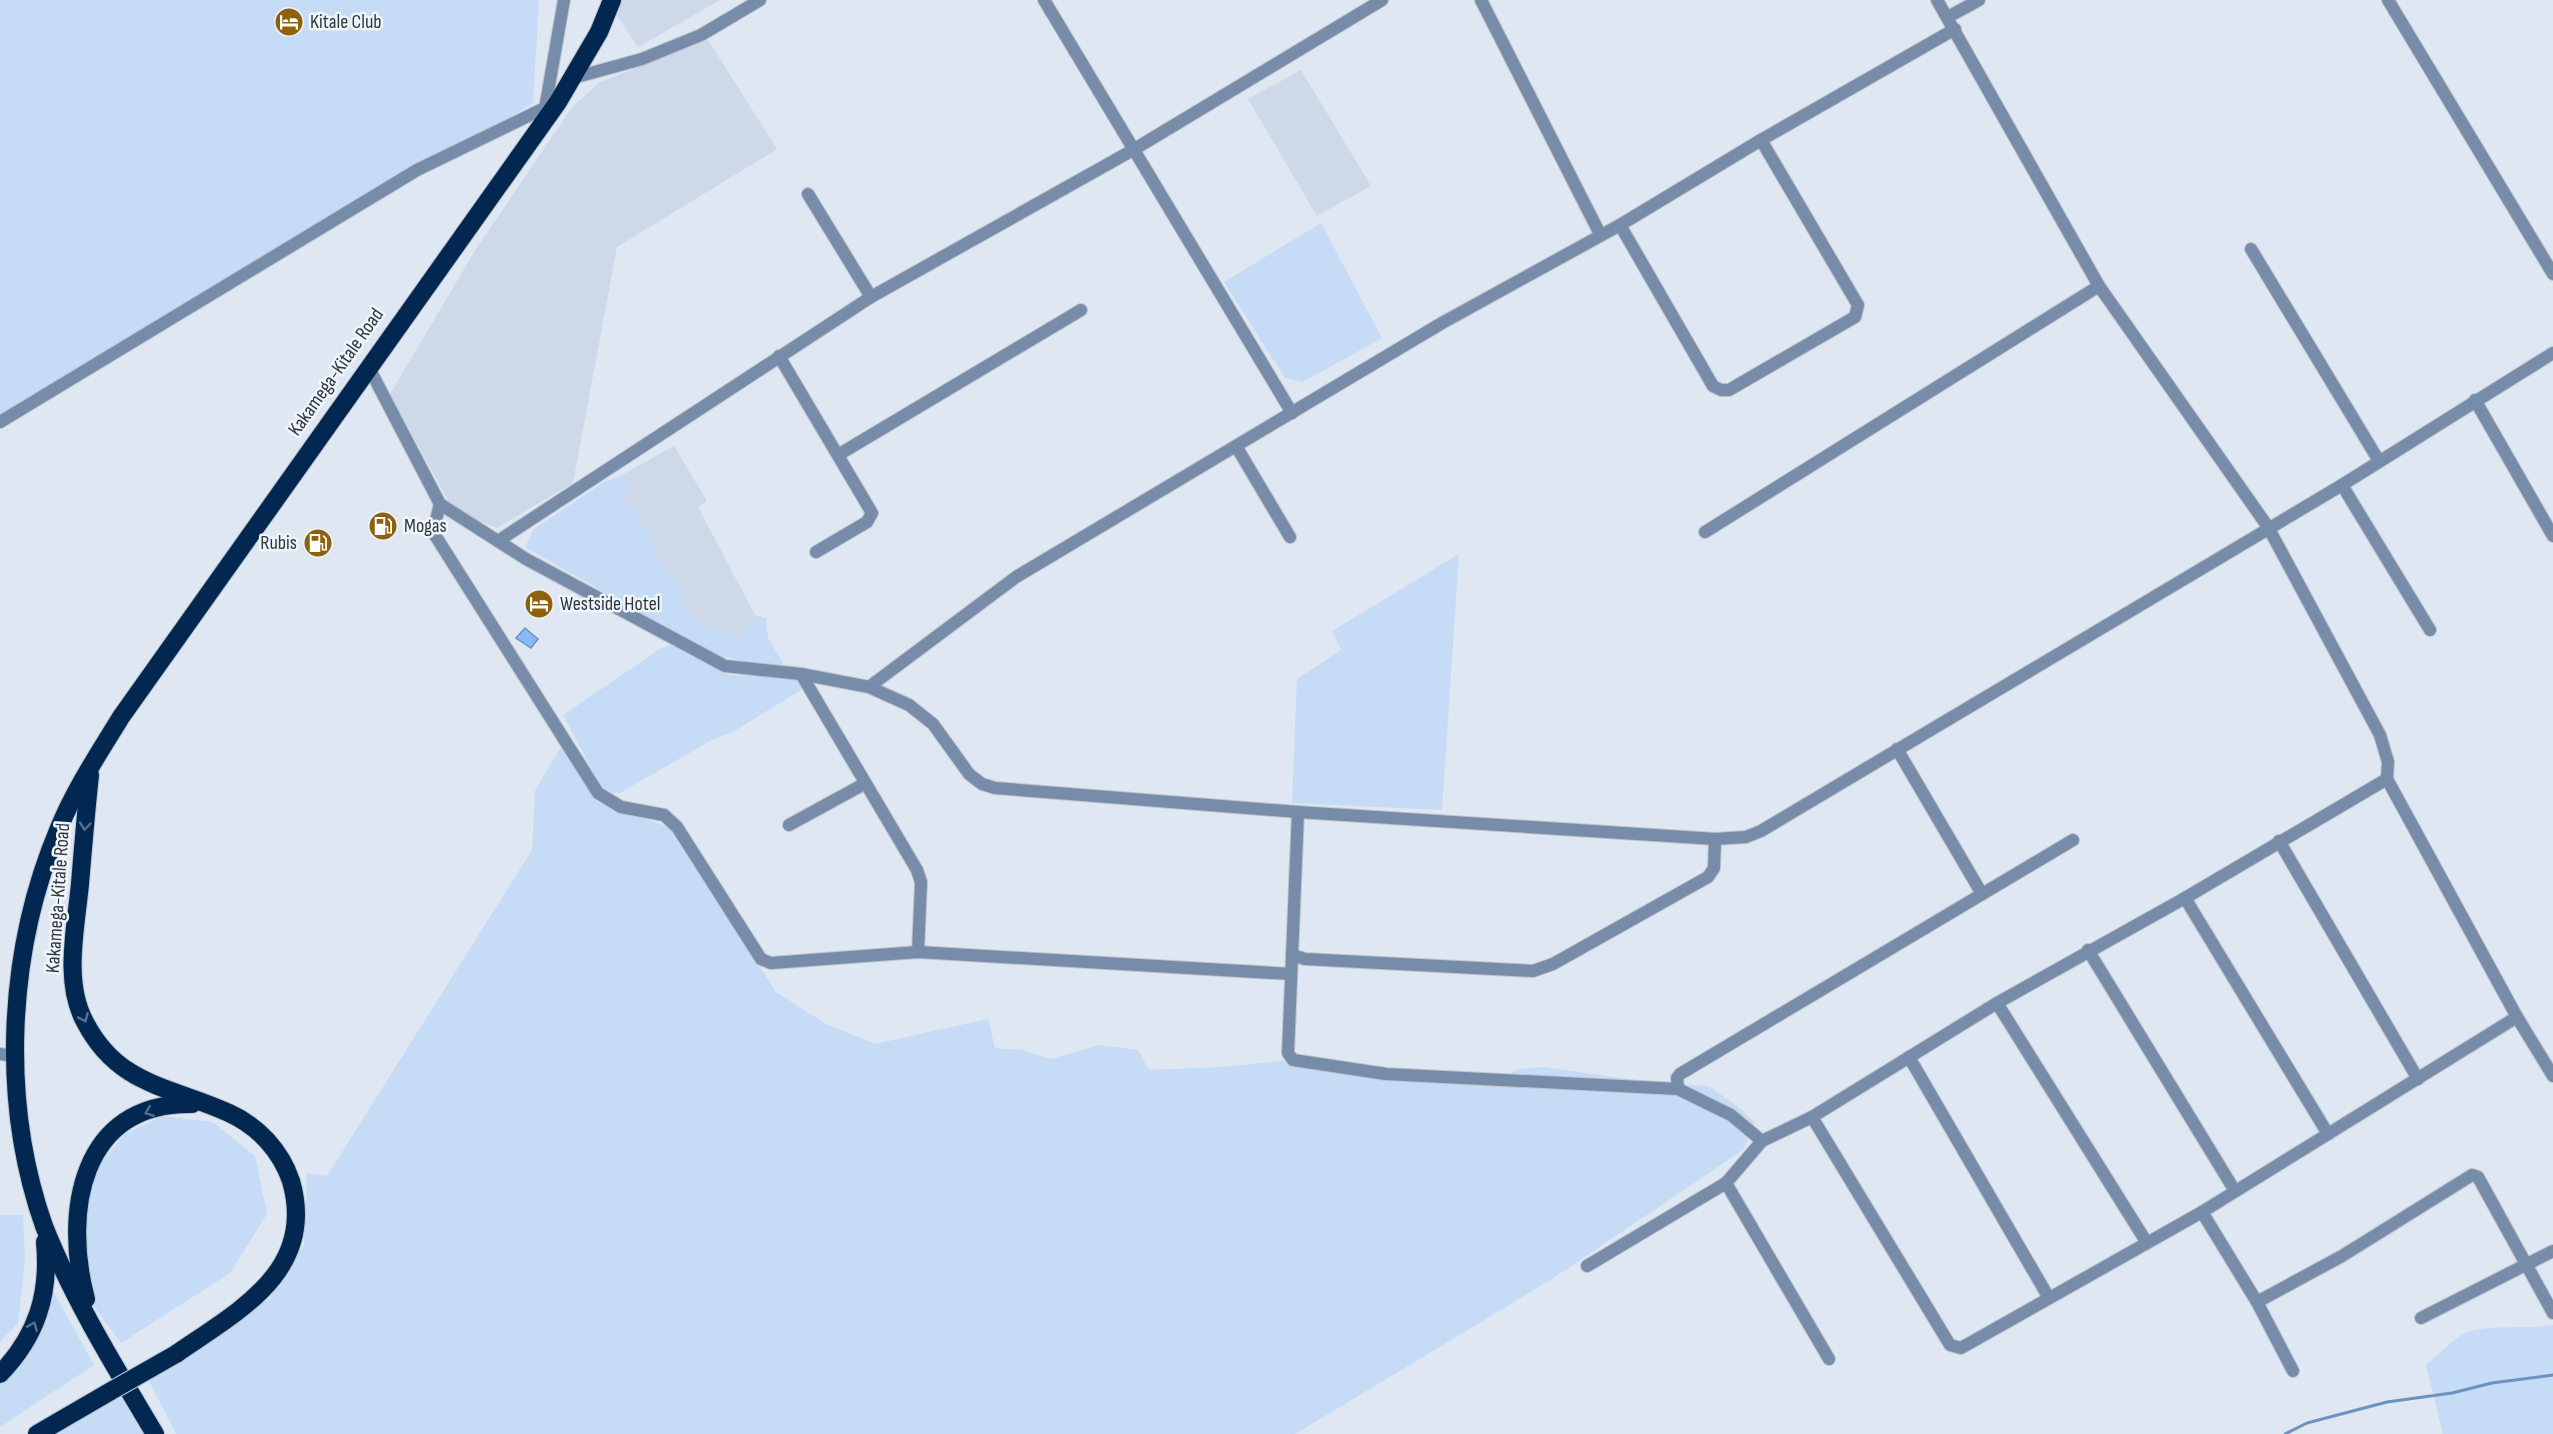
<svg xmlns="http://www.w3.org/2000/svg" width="2553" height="1434" viewBox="0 0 2553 1434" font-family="'Sofia Sans Condensed',sans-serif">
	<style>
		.built { fill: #cdd9e9 }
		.green { fill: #c6dbf5 }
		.water { fill: #86bafb; stroke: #6d92c1; stroke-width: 1.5 }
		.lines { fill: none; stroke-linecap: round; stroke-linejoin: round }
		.stream { stroke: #6d92c1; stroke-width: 3 }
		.minor-casing { stroke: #bdc4cd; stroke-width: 14 }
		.highway-casing { stroke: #bdc4cd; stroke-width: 20 }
		.minor { stroke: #778ca8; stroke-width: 12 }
		.highway { stroke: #022852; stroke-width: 18 }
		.highway-bridge-casing { stroke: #bdc4cd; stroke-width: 20; stroke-linecap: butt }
		.highway-bridge { stroke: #022852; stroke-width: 18 }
		.oneway { stroke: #55708e }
		.labels { text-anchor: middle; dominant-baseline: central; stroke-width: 5; stroke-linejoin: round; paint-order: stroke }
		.poi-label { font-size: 20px; fill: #33363a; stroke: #eef5fd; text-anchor: start }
		.street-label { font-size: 20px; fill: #33363a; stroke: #eef5fd }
	</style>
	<rect width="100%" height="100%" fill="#dfe7f2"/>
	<g class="built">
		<path d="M620 0H720L638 47 617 16Z"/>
		<path d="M708 40 777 149 617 247 573 483 497 528 454 511 390 394 476 249 573 106 600 82Z"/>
		<path d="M1301 70 1371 186 1317 216 1248 99Z"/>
		<path d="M674 446 707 501 698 507 755 615 746 623 747 638 694 621 677 584 658 559 653 536 620 498 628 488 624 474Z"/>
	</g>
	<g class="green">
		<path d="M0 0H539L533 103 0 427Z"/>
		<path d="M1321 223 1382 338 1303 382 1285 378 1224 282Z"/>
		<path d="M624 474 628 488 620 498 634 510 653 536 658 559 677 584 694 621 747 638 746 623 755 615 766 618 768 638 784 665 760 664 714 655 525 547 534 529 604 482Z"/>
		<path d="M1459 554 1442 810 1292 803 1297 679 1341 650 1332 631Z"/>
		<path d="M670 645 728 675 797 678 804 688 733 732 712 740 620 793 604 792 563 715 660 649Z"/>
		<path d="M562 745 597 802 668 827 776 992 826 1024 875 1044 988 1019 995 1048 1022 1050 1051 1059 1099 1045 1138 1050 1149 1070 1222 1067 1281 1061 1388 1079 1489 1085 1518 1069 1544 1067 1656 1083 1709 1086 1741 1109 1755 1123 1743 1150 1552 1279 1295 1434H176L148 1379 270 1297 304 1245 307 1173 327 1176 532 850 535 790Z"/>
		<path d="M163 1116 213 1122 255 1156 267 1214 230 1273 121 1343 92 1304 82 1244 86 1206 101 1163 125 1134Z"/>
		<path d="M0 1215H23L25 1259 18 1323 0 1342Z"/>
		<path d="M53 1291 94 1365 0 1427V1381L28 1356Z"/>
		<path d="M2553 1325V1434H2443L2426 1365C2439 1354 2453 1338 2468 1332 2490 1324 2527 1330 2553 1325Z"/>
		<path d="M123 1396 144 1434H52Z"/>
	</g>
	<path class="water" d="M525 628 538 639 531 648 516 638Z"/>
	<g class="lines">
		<path class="stream" d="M2285 1434 2307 1423 2387 1402 2452 1393 2492 1383 2553 1375"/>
		<g class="minor-casing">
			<g id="minor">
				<path d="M1044 0 1292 413"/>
				<path d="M1481 0 1600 234"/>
				<path d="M1937 0 2099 286 2268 527 2380 735 2388 762 2387 779 2517 1017 2553 1076"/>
				<path d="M2388 0 2553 274"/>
				<path d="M1948 17 1979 0"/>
				<path d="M573 78 642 59 701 35 760 0"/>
				<path d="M545 109 564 0"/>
				<path d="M808 194 871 297"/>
				<path d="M1620 225 1713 386 1721 390H1729L1855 317 1858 305 1761 140"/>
				<path d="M2251 249 2379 461"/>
				<path d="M779 356 872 513 867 522 816 552"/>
				<path d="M368 366 440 504 526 559 725 666 801 674 869 687 909 705 933 724 969 774 982 784 995 788 1298 812 1715 839 1746 837 1761 831 2342 485 2553 353"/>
				<path d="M2475 400 2553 536"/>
				<path d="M0 422 417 170 555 103"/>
				<path d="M1236 446 1290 537"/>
				<path d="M838 455 1081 310"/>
				<path d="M2342 485 2430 630"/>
				<path d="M440 504 433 532 598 793 621 807 664 815 677 827 761 959 771 963 918 952 1291 974"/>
				<path d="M1705 532 2099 286"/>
				<path d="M498 541 871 297 1133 150 1382 0"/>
				<path d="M801 674 917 870 921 882 918 952"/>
				<path d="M869 687 1016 577 1442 323 1620 225 1761 140 1955 29"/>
				<path d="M1897 749 1982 894"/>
				<path d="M1298 812 1288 1053 1293 1060 1386 1074 1678 1089 1731 1115 1762 1141"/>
				<path d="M789 825 864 784"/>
				<path d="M2279 841 2418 1079"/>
				<path d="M2185 898 2328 1134"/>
				<path d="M2088 950 2235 1191"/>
				<path d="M1292 955 1305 959 1533 971 1553 964 1708 877 1714 868 1715 839"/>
				<path d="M1997 1003 2147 1243"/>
				<path d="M0 1054 14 1056"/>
				<path d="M1909 1057 2049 1298"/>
				<path d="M1678 1089 1677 1078 1680 1074 2073 840"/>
				<path d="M1812 1117 1950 1345 1961 1348 2202 1212 2517 1017"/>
				<path d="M1726 1183 1829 1359"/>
				<path d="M2202 1212 2257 1302 2293 1371"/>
				<path d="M1587 1266 1726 1183 1762 1141 1812 1117 1997 1003 2185 898 2387 779"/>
				<path d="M2257 1302 2342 1256 2472 1175 2478 1177 2553 1313"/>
				<path d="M2421 1318 2553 1251"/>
			</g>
		</g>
		<g class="highway-casing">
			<g id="highway">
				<path d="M90 775C86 811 83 848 80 884 76 927 63 982 85 1022 118 1086 170 1086 229 1113 258 1126 281 1151 291 1181 317 1271 238 1311 176 1354"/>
				<path d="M86 1299C63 1213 80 1102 192 1104"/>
				<path d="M0 1374C37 1336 50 1294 45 1242"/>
				<path d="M37 1434 111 1391"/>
				<path d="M155 1434C115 1367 73 1299 44 1226 0 1101 7 951 59 828 75 789 99 753 121 717L558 102 599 32 612 0"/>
			</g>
		</g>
		<use href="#minor" class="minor"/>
		<use href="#highway" class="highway"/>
		<g class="highway-bridge-casing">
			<path id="highway-bridge" d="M111 1391 176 1354"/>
		</g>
		<use href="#highway-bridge" class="highway-bridge"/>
	</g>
	<defs><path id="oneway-chevron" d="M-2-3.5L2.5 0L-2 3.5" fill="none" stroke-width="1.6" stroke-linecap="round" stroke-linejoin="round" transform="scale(1.5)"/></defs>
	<g class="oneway">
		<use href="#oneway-chevron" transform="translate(85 826) rotate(95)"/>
		<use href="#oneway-chevron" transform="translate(84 1018) rotate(66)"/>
		<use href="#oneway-chevron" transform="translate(149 1112) rotate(158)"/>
		<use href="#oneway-chevron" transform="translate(33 1326) rotate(-67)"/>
	</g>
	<defs>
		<g id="hotel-disc" transform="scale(1.5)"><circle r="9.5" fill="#90610c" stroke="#eef5fd"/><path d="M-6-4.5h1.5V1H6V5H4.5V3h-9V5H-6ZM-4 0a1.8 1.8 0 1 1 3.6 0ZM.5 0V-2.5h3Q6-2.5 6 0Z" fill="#fff"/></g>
		<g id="fuel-disc" transform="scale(1.5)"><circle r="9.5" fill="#90610c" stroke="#eef5fd"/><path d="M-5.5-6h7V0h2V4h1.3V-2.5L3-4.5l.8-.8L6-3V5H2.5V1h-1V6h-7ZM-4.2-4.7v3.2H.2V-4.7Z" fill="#fff"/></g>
	</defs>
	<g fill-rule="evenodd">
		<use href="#hotel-disc" x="289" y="22"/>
		<use href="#fuel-disc" x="383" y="526"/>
		<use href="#fuel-disc" x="318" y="543"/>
		<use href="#hotel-disc" x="539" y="604"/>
	</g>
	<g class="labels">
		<g class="poi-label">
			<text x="310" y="22">Kitale Club</text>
			<text x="404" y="526">Mogas</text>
			<text x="297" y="543" text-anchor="end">Rubis</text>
			<text x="560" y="604">Westside Hotel</text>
		</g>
		<g class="street-label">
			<text transform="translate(336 372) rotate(-55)">Kakamega-Kitale Road</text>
			<text transform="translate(58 898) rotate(-86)">Kakamega-Kitale Road</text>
		</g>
	</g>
</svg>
